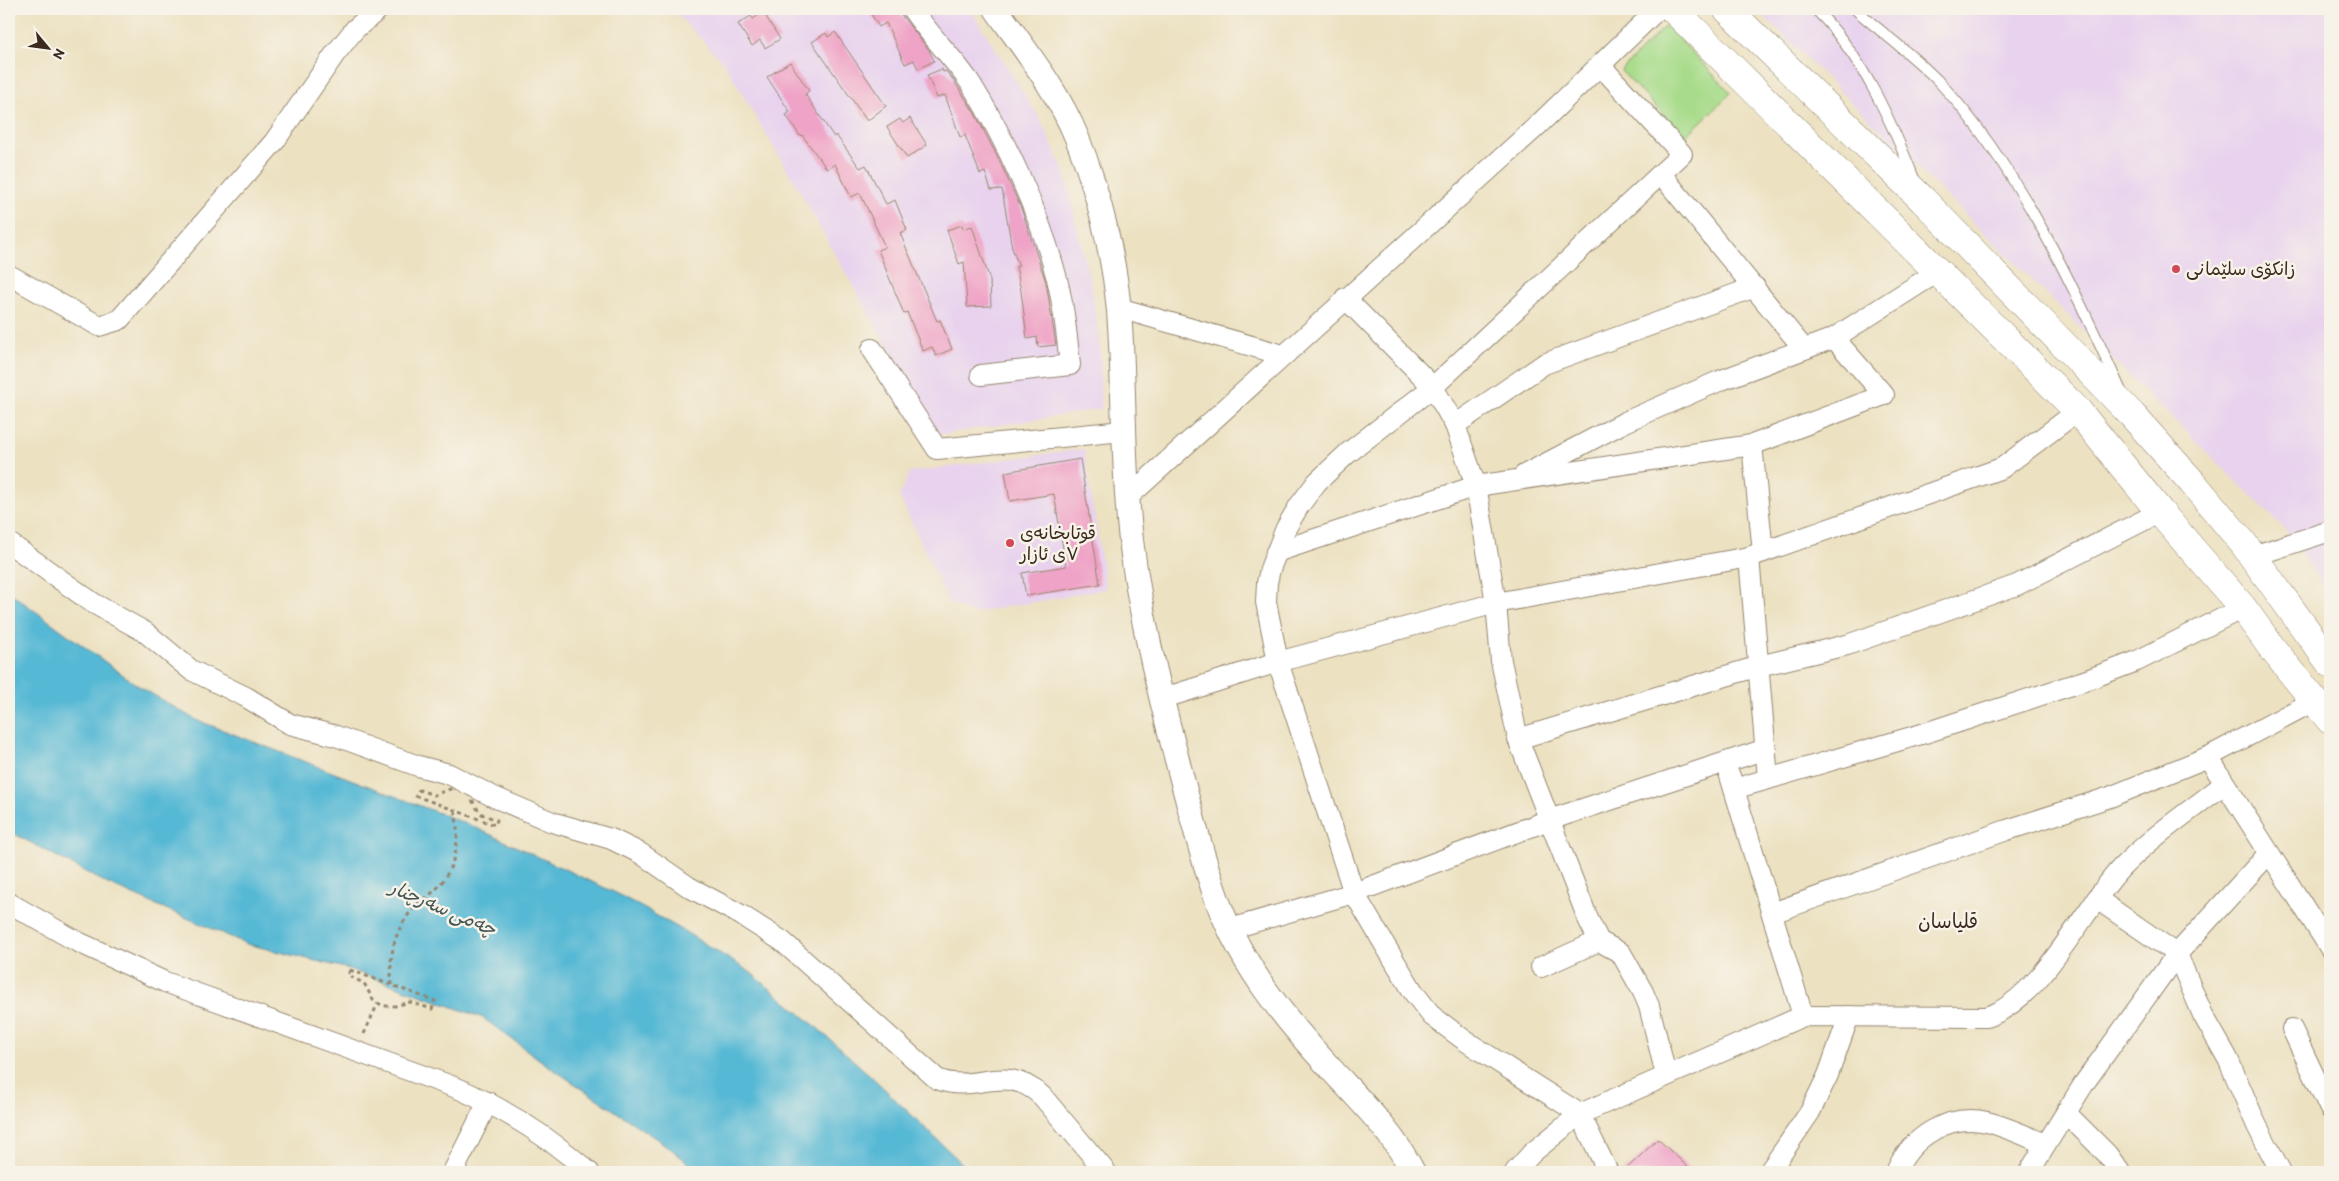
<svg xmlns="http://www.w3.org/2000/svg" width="2339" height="1181" viewBox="0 0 2339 1181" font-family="Itim,'Playpen Sans Arabic',sans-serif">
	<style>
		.built { fill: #e8d2ee }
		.green { fill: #a8dc8b; stroke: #728354 }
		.water { fill: #55b8d4; stroke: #487179 }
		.building { fill: #efa3c6 }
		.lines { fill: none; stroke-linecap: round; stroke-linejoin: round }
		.service-casing { stroke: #948670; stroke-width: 12 }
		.minor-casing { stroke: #948670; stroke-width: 22 }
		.tertiary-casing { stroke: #948670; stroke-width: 26 }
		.primary-casing { stroke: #948670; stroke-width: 29 }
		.path { stroke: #948670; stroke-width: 3; stroke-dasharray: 4 4; stroke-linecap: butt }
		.service { stroke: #fff; stroke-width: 10 }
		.minor { stroke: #fff; stroke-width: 20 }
		.tertiary { stroke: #fff; stroke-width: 24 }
		.primary { stroke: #fff; stroke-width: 28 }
		.poi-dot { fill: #d1495b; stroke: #f7f3e8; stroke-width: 2 }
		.labels { text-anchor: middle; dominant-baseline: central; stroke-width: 5; stroke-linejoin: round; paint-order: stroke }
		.poi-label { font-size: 18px; fill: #3b2a1e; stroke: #f7f3e8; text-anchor: start }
		.water-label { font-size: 19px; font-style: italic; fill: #435555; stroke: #f7f3e8 }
		.quarter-label { font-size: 20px; fill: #3b2a1e; stroke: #f7f3e8 }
	</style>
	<rect width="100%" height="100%" fill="#f7f3e8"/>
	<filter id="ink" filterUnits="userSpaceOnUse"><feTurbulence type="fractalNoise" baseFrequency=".02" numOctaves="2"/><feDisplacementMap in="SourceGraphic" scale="10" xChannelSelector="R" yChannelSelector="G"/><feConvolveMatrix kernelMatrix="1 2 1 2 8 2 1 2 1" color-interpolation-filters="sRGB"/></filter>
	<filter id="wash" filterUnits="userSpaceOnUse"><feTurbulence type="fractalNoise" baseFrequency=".0096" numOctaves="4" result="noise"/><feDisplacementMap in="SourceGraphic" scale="20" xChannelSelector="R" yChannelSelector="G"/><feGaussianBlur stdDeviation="1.12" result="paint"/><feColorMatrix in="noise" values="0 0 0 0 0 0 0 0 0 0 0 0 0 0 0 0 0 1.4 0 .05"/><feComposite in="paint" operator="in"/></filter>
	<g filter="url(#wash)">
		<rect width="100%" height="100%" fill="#ece1c1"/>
		<g class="built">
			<path d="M672 9H970L1040 119 1064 171 1092 291 1100 348 1101 409 937 435 799 190 724 63Z"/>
			<path d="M1757 9H2330V595L2286 530Z"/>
			<path d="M1084 449 1106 589 973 613 950 604 899 496 910 472Z"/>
		</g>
		<path class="green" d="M1666 25 1731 93 1685 137 1621 71Z"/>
		<path class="water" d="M9 592 137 685 194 719 470 825 618 894 684 931 750 972 814 1025 872 1077 971 1172H699L670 1148 547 1065 483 1018 349 969 247 944 108 884 9 831Z"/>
		<g id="blocks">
			<g class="building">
				<path d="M868 9H900L902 16 929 50 934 61 918 69 914 60 905 64 886 23 879 27Z"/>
				<path d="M763 12 780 39 765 48 760 40 752 46 738 24 751 16 753 19Z"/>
				<path d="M835 32 886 106 867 121 812 42 826 33 828 37Z"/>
				<path d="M790 62 809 91 805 94 834 137 836 135 860 168 866 165 886 204 895 200 907 230 900 233 937 321 940 320 952 349 936 356 932 347 923 351 907 312 904 314 878 250 885 247 860 193 851 197 835 164 827 169 802 135 800 136 786 115 790 112 767 77Z"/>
				<path d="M942 69 943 72 946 71 954 81 974 112 998 158 1021 208 1046 282 1056 345 1038 347 1037 337 1027 339 1021 291 1016 266H1019L1012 248 1002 189 991 190 985 172 980 174 965 135 960 137 945 95 937 98 927 75Z"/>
				<path d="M910 118 927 145 907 158 887 127 900 119 903 123Z"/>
				<path d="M962 225 963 229 972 226 990 280 991 306 967 307 964 262 959 264 947 230Z"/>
				<path d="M1080 459 1100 584 1026 596 1022 573 1066 566 1054 494 1010 501 1005 472Z"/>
				<path d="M1658 1139 1693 1172H1623Z"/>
			</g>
		</g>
	</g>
	<g filter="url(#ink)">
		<use href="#blocks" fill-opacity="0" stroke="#948670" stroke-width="1"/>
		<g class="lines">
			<g class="service-casing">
				<g id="service">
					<path d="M1815 9C1861 53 1892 123 1915 181"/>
					<path d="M1855 9C1883 34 1915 56 1941 84 2019 168 2074 287 2121 391"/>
				</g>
			</g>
			<g class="minor-casing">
				<g id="minor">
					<path d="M912 9C930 36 953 57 971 84 1006 140 1040 214 1057 279 1064 307 1067 336 1070 365L981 375"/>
					<path d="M1661 174 1804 349"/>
					<path d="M9 275 99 326 119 320 274 142 335 54 355 29 379 9"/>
					<path d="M1345 298 1433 387 1455 425 1476 486 1496 603 1501 661 1518 739 1588 919 1599 941 1621 953 1643 992 1649 1006 1666 1075"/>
					<path d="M1119 308 1283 355"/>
					<path d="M872 349 937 449 1123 431"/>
					<path d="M1455 425 1544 364 1755 287"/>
					<path d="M1752 445 1763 552"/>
					<path d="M1524 475 1625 422 1719 381 1834 338 1939 271"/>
					<path d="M1127 498 1536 127 1658 9"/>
					<path d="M9 543 93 603 145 632 191 670 246 697 290 724 336 736 418 766 449 774 494 797 552 822 611 839 640 853 689 887 741 915 782 941 937 1079C978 1095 1003 1061 1042 1096L1106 1172"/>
					<path d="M1276 552 1476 486 1752 445 1884 395 1834 338"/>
					<path d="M2253 556 2330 531"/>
					<path d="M1749 557 1768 779"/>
					<path d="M1161 699 1278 662 1496 603 1749 557 2002 468 2078 411"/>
					<path d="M1518 739 1759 666 1847 645 2017 585 2160 512"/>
					<path d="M2208 757 2330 948"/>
					<path d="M1730 776 1803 1016"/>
					<path d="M1734 789 1925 733 2084 681 2137 661 2243 608"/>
					<path d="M2097 899 2177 954 2203 1015 2228 1059 2257 1126 2281 1172"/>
					<path d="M9 903 76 941 165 982 457 1088C507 1110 549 1137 589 1172"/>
					<path d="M1772 913 2007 830 2110 797 2208 757 2316 700"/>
					<path d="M1230 929 1354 893 1549 820 1766 749"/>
					<path d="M1541 967 1599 941"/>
					<path d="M2292 1029 2330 1109"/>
					<path d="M2066 1113 2107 1154 2120 1172"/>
					<path d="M453 1172 488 1102"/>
					<path d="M1515 1172 1532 1153 1580 1114 1467 1042 1432 1016 1414 993 1383 942 1354 893 1278 662 1266 602 1267 583 1270 569 1286 528 1299 506 1317 482 1348 453 1433 387 1682 154 1600 65"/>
					<path d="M1608 1172 1580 1114 1803 1016 1986 1017C2040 1001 2082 910 2121 868 2152 836 2190 811 2224 784"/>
					<path d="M1769 1172 1810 1112 1828 1075 1849 1016"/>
					<path d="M1896 1172C1911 1137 1948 1113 1987 1122 2007 1127 2026 1136 2045 1144"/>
					<path d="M2029 1172 2085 1082 2177 954 2269 853"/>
				</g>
			</g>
			<g class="tertiary-casing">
				<path id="tertiary" d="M996 9C1025 50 1058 91 1077 138 1098 189 1114 256 1119 311 1125 388 1122 464 1131 540 1140 613 1157 682 1175 752 1187 798 1198 843 1213 888 1236 958 1280 1014 1330 1068 1360 1101 1393 1132 1413 1172"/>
			</g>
			<g class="primary-casing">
				<g id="primary">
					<path d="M1673 9 2078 411 2160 512 2243 608 2272 648 2330 720"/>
					<path d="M1727 9 1923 200 2132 415 2192 482 2243 543 2330 663"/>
				</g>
			</g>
			<g class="path">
				<path d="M453 788C473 790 469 799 479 811 482 816 491 817 497 820L495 825 416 796 419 790 434 795Z"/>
				<path d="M350 970 435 1001 432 1009 410 1002 395 1006H383L373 1000 364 983 348 976Z"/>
				<path d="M392 985C388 954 395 926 418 904 425 898 433 893 439 886 457 864 460 837 455 810"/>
				<path d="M364 1034 378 1003"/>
			</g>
			<use href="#service" class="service"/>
			<use href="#minor" class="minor"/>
			<use href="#tertiary" class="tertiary"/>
			<use href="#primary" class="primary"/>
		</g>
	</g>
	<g class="poi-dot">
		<circle cx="2176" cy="269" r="5"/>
		<circle cx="1010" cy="543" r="5"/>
	</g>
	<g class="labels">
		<g class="poi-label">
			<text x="2186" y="269">زانکۆی سلێمانی</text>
			<text x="1020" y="533">قوتابخانەی<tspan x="1020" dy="21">٧ی ئازار</tspan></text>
		</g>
		<g class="water-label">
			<text transform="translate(443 908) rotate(23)">چەمی سەرچنار</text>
		</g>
		<g class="quarter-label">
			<text x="1948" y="921">قلياسان</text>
		</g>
	</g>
	<rect width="2339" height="1181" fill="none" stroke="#f7f3e8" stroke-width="30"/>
	<g transform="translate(48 48) rotate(119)" stroke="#f7f3e8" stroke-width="4" paint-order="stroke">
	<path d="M0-4L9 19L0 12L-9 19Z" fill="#3b2a1e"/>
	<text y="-8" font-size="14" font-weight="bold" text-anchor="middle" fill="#3b2a1e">N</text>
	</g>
</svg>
